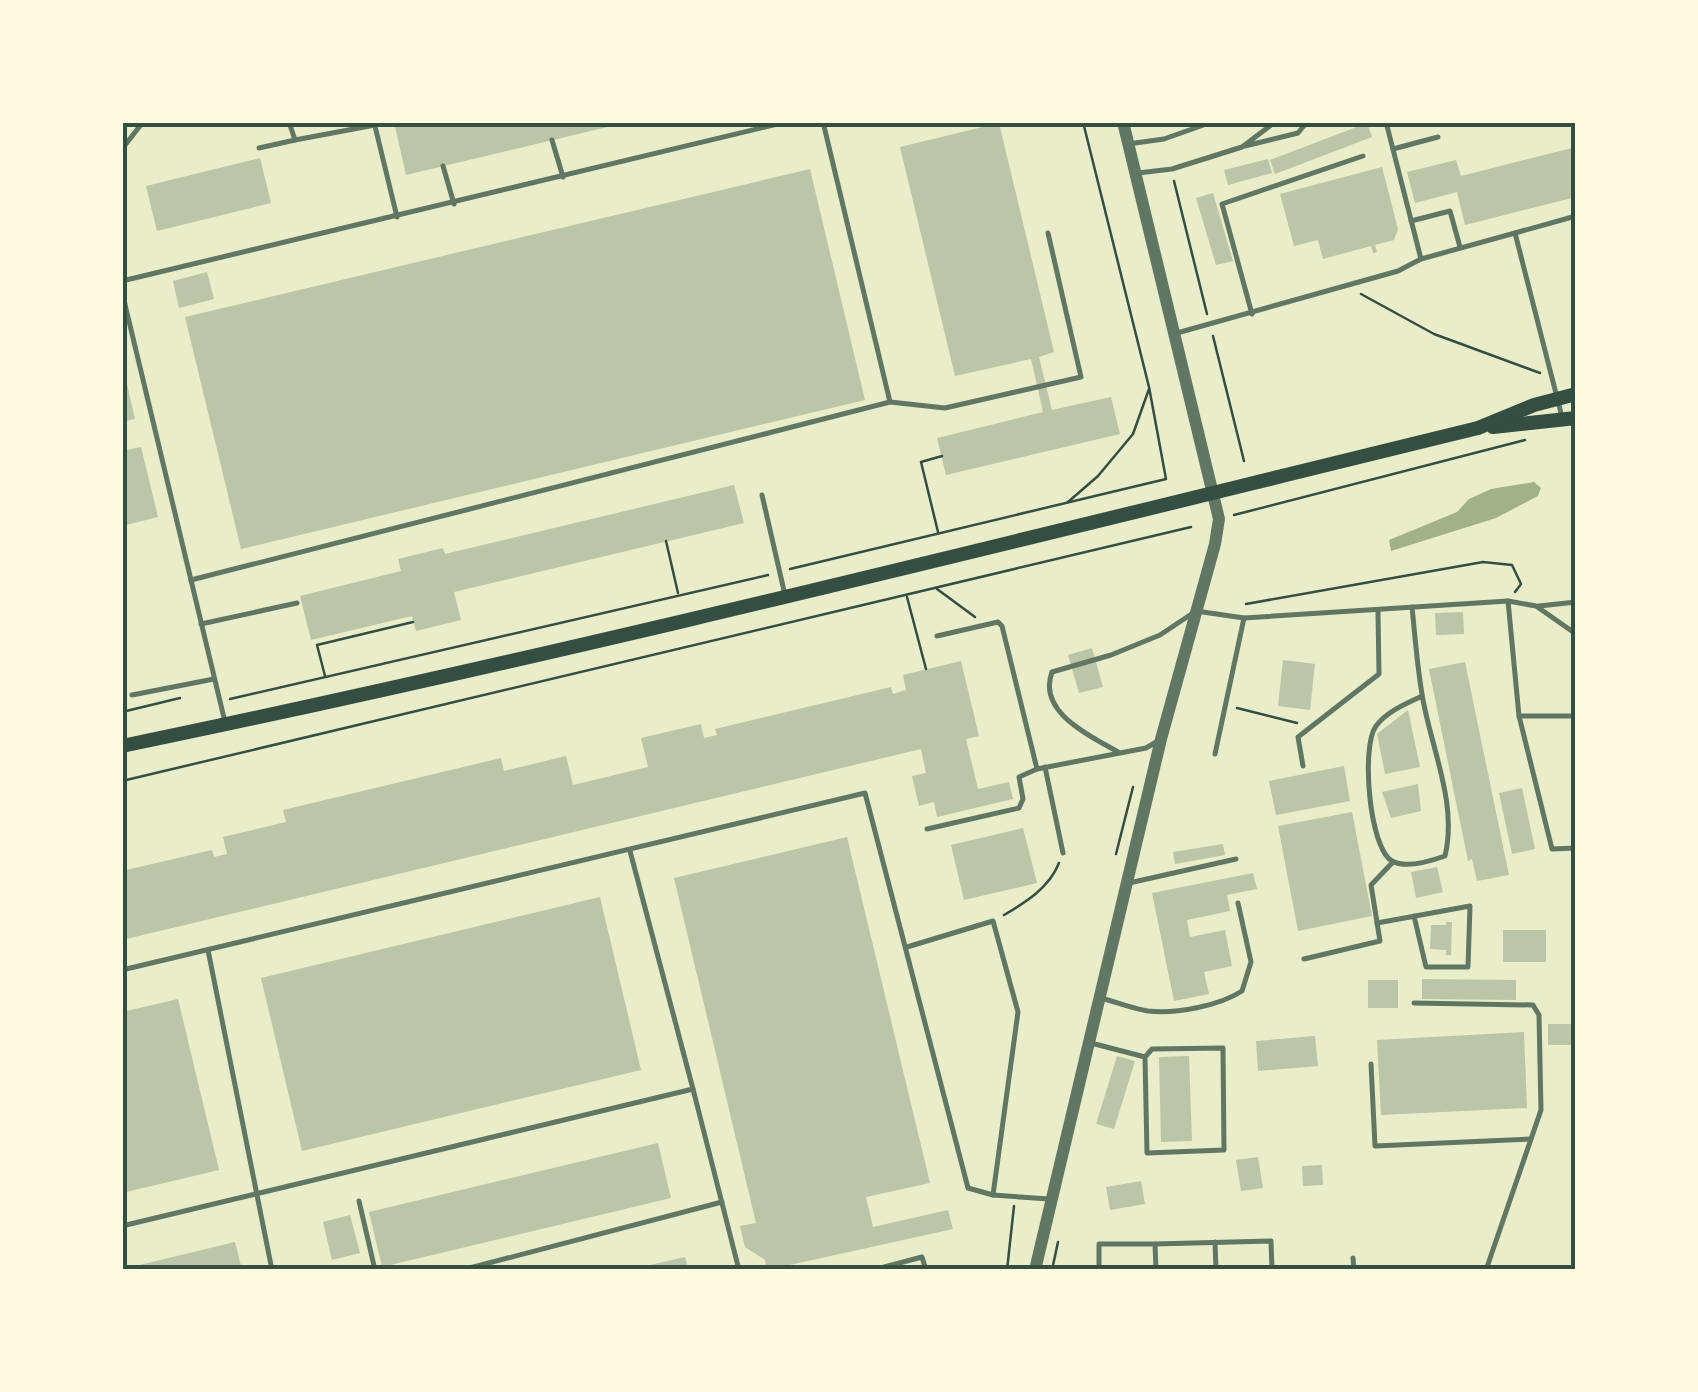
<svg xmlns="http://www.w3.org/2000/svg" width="1698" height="1392" viewBox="0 0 1698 1392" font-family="'Alegreya Sans',sans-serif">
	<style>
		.water { fill: #a3b18a }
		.building { fill: #bcc5a7 }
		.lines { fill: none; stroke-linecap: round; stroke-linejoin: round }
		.path { stroke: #344e41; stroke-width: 2.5 }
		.service { stroke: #617663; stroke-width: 5 }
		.tertiary { stroke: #617663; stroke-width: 12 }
		.secondary { stroke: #344e41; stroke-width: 14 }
		.neatline { fill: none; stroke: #344e41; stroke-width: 4 }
	</style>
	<rect width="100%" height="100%" fill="#e9edc9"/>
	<path class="water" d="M1534 482 1541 488 1538 496 1496 518 1391 551 1389 540 1457 512 1469 499 1491 489Z"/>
	<g class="building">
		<path d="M394 122H620V124L406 175Z"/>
		<path d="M999 123 1054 352 1039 357 1052 410 1111 397 1120 434 946 475 937 438 1043 412 1031 359 955 376 900 147Z"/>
		<path d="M1367 123 1372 137 1275 174 1270 160Z"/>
		<path d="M1576 147V197L1465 225 1457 192 1415 203 1407 172 1456 160 1461 176Z"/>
		<path d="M260 158 271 203 157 231 146 186Z"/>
		<path d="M1268 159 1272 173 1228 185 1224 170Z"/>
		<path d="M1382 167 1398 229 1394 240 1375 245 1377 252 1373 253 1371 246 1323 259 1318 240 1294 246 1280 194Z"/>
		<path d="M810 169 865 400 241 549 185 317Z"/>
		<path d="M1213 193 1233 261 1216 265 1196 198Z"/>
		<path d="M207 272 214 299 179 308 173 281Z"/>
		<path d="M124 371 135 419 122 422V372Z"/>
		<path d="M141 447 158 517 122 526V451Z"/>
		<path d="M734 485 744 523 454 592 461 620 416 631 412 616 311 640 300 596 401 571 398 559 443 548 445 554Z"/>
		<path d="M1463 612 1464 634 1436 635 1435 613Z"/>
		<path d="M1092 648 1103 687 1079 693 1068 655Z"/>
		<path d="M1283 660 1315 664 1310 710 1278 706Z"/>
		<path d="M961 661 979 736 966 739 978 789 1009 782 1013 799 937 817 934 802 919 806 912 776 926 773 921 749 122 940V871L212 850 214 857 227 854 223 837 286 822 283 810 501 758 504 771 566 756 573 785 648 767 641 738 701 724 704 738 717 735 715 729 891 687 893 694 906 690 903 675Z"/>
		<path d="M1465 662 1509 875 1477 881 1472 859 1468 861 1429 669Z"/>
		<path d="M1408 710 1420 767 1385 774 1377 734Z"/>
		<path d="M1344 766 1350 801 1276 815 1269 781Z"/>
		<path d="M1418 784 1421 811 1391 818 1382 792Z"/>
		<path d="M1522 788 1535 849 1512 854 1499 793Z"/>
		<path d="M1352 812 1372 916 1298 931 1278 826Z"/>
		<path d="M1023 828 1037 883 964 900 951 845Z"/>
		<path d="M847 837 930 1183 866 1197 873 1227 948 1210 953 1229 767 1270 765 1260 745 1247 740 1226 756 1223 674 878Z"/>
		<path d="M1223 844 1225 855 1175 864 1173 852Z"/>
		<path d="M1437 867 1443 892 1416 898 1411 872Z"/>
		<path d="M1253 873 1257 889 1227 895 1230 911 1187 920 1190 937 1225 930 1232 966 1204 972 1209 994 1174 1001 1152 893Z"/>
		<path d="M600 897 641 1070 302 1151 261 978Z"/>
		<path d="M1446 922H1452L1451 955H1446V950L1430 949 1431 925H1446Z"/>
		<rect x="1503" y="930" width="43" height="32"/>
		<path d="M1422 979 1516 980V1000L1422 999Z"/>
		<rect x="1368" y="980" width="30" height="28"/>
		<path d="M178 999 219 1170 122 1193V1012Z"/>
		<rect x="1548" y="1024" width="24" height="21"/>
		<path d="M1524 1032 1527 1108 1381 1115 1377 1040Z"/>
		<path d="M1315 1036 1318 1066 1258 1071 1256 1041Z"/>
		<path d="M1117 1056 1135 1061 1114 1129 1096 1124Z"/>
		<path d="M1189 1056 1192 1141 1161 1142 1159 1057Z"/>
		<path d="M658 1143 671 1198 382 1267 369 1212Z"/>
		<path d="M1258 1157 1263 1188 1241 1191 1236 1160Z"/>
		<path d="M1322 1165 1323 1185 1303 1186 1302 1166Z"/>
		<path d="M1141 1181 1145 1204 1110 1210 1106 1187Z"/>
		<path d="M350 1215 360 1253 332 1260 323 1222Z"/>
		<path d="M235 1242 242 1270H127V1268Z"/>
		<path d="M685 1257 689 1270H637V1268Z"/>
	</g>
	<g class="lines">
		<g class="path">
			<path d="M1174 181 1207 314"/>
			<path d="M1361 294 1434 334 1540 373"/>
			<path d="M1213 336 1244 461"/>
			<path d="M1068 502 1098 476 1133 434 1149 389"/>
			<path d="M1234 515 1525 440"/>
			<path d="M938 532 921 462 942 456"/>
			<path d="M666 541 678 593"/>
			<path d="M790 569 1166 479 1149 387 1083 122"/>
			<path d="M937 589 975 617"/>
			<path d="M907 597 926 669"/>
			<path d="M1246 604 1483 562 1512 565 1521 584 1515 592"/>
			<path d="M325 676 317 645 413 622"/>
			<path d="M230 699 768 575"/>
			<path d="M1237 708 1297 723"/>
			<path d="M122 712 180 698"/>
			<path d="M122 781 1191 527"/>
			<path d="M1116 854 1133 787"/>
			<path d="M1004 915C1026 902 1049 888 1059 863"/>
			<path d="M1007 1270 1014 1206"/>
			<path d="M1052 1270 1058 1242"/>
		</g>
		<g class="service">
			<path d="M289 122 295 140 375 125"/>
			<path d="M374 122 397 217"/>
			<path d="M1386 122 1421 259"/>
			<path d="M552 140 563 177"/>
			<path d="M1128 144 1164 139 1212 122"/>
			<path d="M1245 146 1298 133 1307 122"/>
			<path d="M259 148 295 140"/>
			<path d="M122 149 143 122"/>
			<path d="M1393 149 1438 137"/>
			<path d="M443 166 454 204"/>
			<path d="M1138 173 1172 169 1242 147 1275 122"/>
			<path d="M1411 221 1450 211 1460 247"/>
			<path d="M122 281 786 122"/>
			<path d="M122 292 225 722"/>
			<path d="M1252 314 1222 204 1363 156"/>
			<path d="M1177 333 1398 271 1421 259 1515 233"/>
			<path d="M890 402 945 408 1081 377 1048 233"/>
			<path d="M1562 417 1515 233 1576 216"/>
			<path d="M762 495 785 595"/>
			<path d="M191 580 890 402 823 122"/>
			<path d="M1508 601 1519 716 1552 849 1576 848"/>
			<path d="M1539 606 1576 602"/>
			<path d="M1412 607C1415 636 1417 665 1422 694 1430 746 1458 802 1445 856 1431 861 1406 869 1392 861 1369 848 1361 746 1376 726 1387 711 1406 704 1422 696"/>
			<path d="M201 624 297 603"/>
			<path d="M937 636 998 622 1002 626 1037 769 1146 748 1158 741"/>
			<path d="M132 695 214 679"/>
			<path d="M1519 716H1576"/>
			<path d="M1118 752C1089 735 1037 712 1052 672L1111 655 1160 635 1196 611 1244 618 1508 601 1536 606 1576 634"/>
			<path d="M1215 754 1244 618"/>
			<path d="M1303 766 1298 737 1379 674 1378 612"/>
			<path d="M1045 767 1063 853"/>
			<path d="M927 829 1019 808 1023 799 1019 777 1037 769"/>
			<path d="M630 851 693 1089"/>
			<path d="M1129 883 1236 859"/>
			<path d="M1377 923 1470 906 1468 967H1426L1414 916"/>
			<path d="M907 947 993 921 1018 1012 993 1195 1049 1199"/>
			<path d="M208 950 272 1270"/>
			<path d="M1304 959 1380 941 1371 885 1393 862"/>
			<path d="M122 970 865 793 968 1188 993 1195"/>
			<path d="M1101 998C1116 1002 1133 1009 1148 1011 1176 1014 1219 1006 1242 991L1251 962 1238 903"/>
			<path d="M1414 1003 1533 1005 1539 1015 1541 1110 1486 1270"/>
			<path d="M1091 1043 1145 1057 1147 1153 1224 1150 1223 1048 1152 1049 1145 1057"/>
			<path d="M1371 1064 1375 1146 1531 1139"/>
			<path d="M359 1201 375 1270"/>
			<path d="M122 1226 693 1089 739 1270"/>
			<path d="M1215 1242 1216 1270"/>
			<path d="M1155 1244 1271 1241 1272 1270"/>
			<path d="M1353 1258 1354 1270"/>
			<path d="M462 1270 722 1202"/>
			<path d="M873 1270 922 1257 926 1270"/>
			<path d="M1099 1270V1244H1155L1156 1270"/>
		</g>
		<path class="tertiary" d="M1035 1270 1161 739 1215 544 1219 519 1123 122"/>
		<g class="secondary">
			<path d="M1493 427 1576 418"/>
			<path d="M122 746C577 652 1027 538 1478 428L1534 405 1576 394"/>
		</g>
	</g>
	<rect width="1698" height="1392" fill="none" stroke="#fefae0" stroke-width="250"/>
	<rect x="125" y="125" width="1448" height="1142" class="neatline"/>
</svg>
